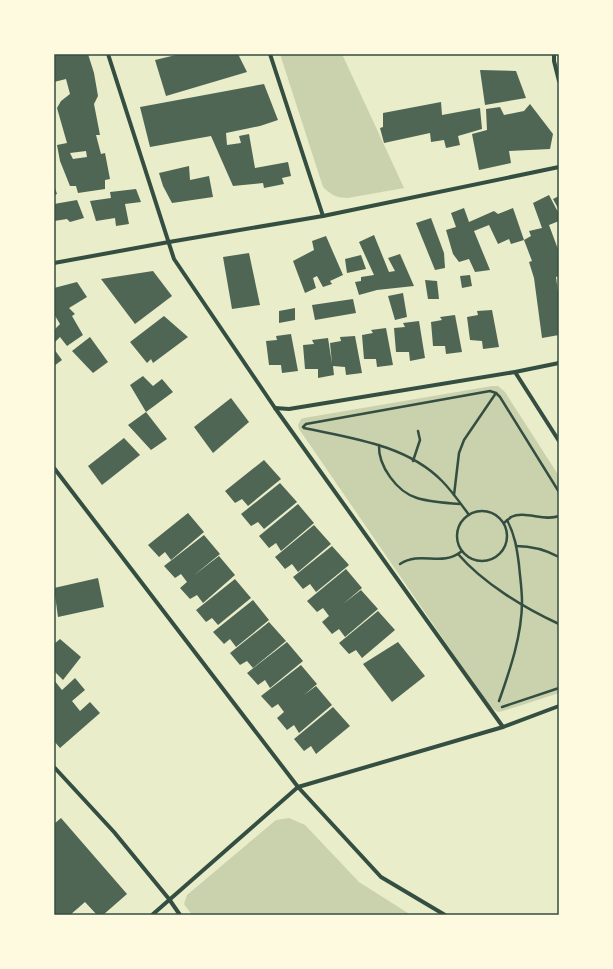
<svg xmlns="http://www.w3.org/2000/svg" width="613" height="969" viewBox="0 0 613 969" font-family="Raleway,sans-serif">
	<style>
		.green { fill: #cad2ad }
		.building { fill: #4f6655; fill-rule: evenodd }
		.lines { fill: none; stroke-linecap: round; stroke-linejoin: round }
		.path { stroke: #344e41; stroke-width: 2.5 }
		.minor { stroke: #344e41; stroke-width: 4 }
		.neatline { fill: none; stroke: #344e41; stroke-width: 1.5 }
	</style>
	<rect width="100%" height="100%" fill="#e9edc9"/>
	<g class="green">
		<path d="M280 54H342L404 188 348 198C337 198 331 195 323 187Z"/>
		<path d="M492 386H498L505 392 559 476V693L503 711 498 712 490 707 299 429 298 425 301 419 304 418Z"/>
		<path d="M289 818 305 825 359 882 411 915H192L184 904 187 895 276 820Z"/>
	</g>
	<g class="building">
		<path d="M54 54H88L94 73 98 96 94 104 100 135H96L101 154 105 153 110 179 105 180V189L78 193 76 186H70L60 161 57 145 67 143 57 108 61 101 70 94 66 79 54 82ZM86 151 87 157 73 159 70 153Z"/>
		<path d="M180 54H238L247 72 166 96 155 60Z"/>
		<path d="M480 70 516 71 526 98 485 105Z"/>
		<path d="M264 84 278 120 260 126 226 133 227 145 241 143 239 136 249 134 255 168 288 162 291 176 282 178 284 184 264 188 263 183 233 186 211 136 150 147 140 107Z"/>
		<path d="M441 102 442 115 480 108 482 129 458 136 460 145 446 148 444 140 431 142 430 133 384 143 380 128 383 127V113Z"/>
		<path d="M530 104 553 134 550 149 509 151 511 163 479 170 472 134 487 130 486 109 500 107 504 115 524 111Z"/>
		<path d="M189 166 190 180 209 176 213 197 172 203 163 186 159 173Z"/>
		<path d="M54 185 57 194 54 195Z"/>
		<path d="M136 189 141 202 125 204 129 224 116 226 115 218 96 221 90 201 111 198 110 192Z"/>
		<path d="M549 195 559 214V221L549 225 559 252V276L556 277 559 299V335L542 338 534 278 529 262 532 261 524 240 531 236 529 231 542 228 533 203Z"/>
		<path d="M559 196V210L553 199Z"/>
		<path d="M77 200 84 218 70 222 67 219 54 221V204Z"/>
		<path d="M464 208 469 222 494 211 498 214 513 208 524 240 511 244 509 239 498 244 489 225 474 231 490 270 475 272 469 259 459 262 453 254 446 230 456 227 451 213Z"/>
		<path d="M431 218 444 253 445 268 435 270 416 223Z"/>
		<path d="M374 235 389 272 395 271 388 258 400 254 414 286 377 290 359 295 355 282 361 281V277L374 275 359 242Z"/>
		<path d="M326 236 343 275 330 281 332 284 323 287 317 276 313 278 316 288 305 293 293 261 314 250 312 241Z"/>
		<path d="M249 253 260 305 232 309 223 257Z"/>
		<path d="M361 255 366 269 347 273 345 259Z"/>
		<path d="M153 271 172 296 135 324 101 279Z"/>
		<path d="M470 275 472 286 462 288 460 276Z"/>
		<path d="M425 280 437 281 439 299H428Z"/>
		<path d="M77 282 87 297 69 308 75 314 72 316 83 335 67 346 60 337 54 343V330L60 324 54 314V288Z"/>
		<path d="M403 293 407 317 395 320 388 296Z"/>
		<path d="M353 299 356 313 315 320 312 305Z"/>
		<path d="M295 308V320L279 323V311Z"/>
		<path d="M492 310 499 347 483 349 482 341 470 340 467 317 478 315 477 311Z"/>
		<path d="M455 315 462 352 446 354 445 346H433L431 322 442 320 440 317Z"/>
		<path d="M164 316 188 337 153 363 151 359 147 363 130 342Z"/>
		<path d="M419 321 425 358 410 361 409 352H396L394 328 405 327 403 323Z"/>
		<path d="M386 328 393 365 377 367 376 359H364L362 335 373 333 371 330Z"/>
		<path d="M291 334 298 371 282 373 281 365H269L266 341 277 340 276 336Z"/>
		<path d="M355 336 362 373 346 375 345 367 333 366 334 375 318 378V369H305L303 345 314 344 312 340 328 338 332 364 330 343 341 341 340 337Z"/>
		<path d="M90 337 108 362 93 373 72 351Z"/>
		<path d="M54 349 62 360 54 366Z"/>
		<path d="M143 376 153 386 162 379 173 392 146 412 167 439 151 450 128 425 146 412 130 385Z"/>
		<path d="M231 398 249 422 213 453 194 427Z"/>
		<path d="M124 438 140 455 102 485 88 466Z"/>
		<path d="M264 460 281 479 248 506 242 499 235 503 225 491Z"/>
		<path d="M280 483 297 502 264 529 258 522 251 526 241 514Z"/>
		<path d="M298 504 314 523 281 551 276 543 269 548 259 536Z"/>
		<path d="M188 513 204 532 171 560 165 552 159 557 148 545Z"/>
		<path d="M314 525 331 544 298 572 292 564 285 569 275 557Z"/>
		<path d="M204 535 220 554 193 576 219 556 235 575 203 603 197 595 190 599 180 588 187 582 181 574 175 578 164 566Z"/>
		<path d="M332 546 349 565 316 592 310 584 303 589 293 577Z"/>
		<path d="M346 569 362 588 343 604 361 590 378 609 345 637 339 629 332 634 322 622 329 616 323 608 317 612 307 601Z"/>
		<path d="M98 578 104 607 58 617 54 588Z"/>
		<path d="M235 579 251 598 218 625 212 618 206 622 196 610Z"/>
		<path d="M253 600 269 620 236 647 230 639 224 644 213 632Z"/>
		<path d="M378 611 395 630 362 658 356 650 349 654 339 643Z"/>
		<path d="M269 622 286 641 253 668 247 661 240 665 230 653Z"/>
		<path d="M60 639 81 657 63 680 54 671V644Z"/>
		<path d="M287 642 303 661 270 688 265 680 258 685 247 673Z"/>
		<path d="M398 642 425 676 392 702 363 664Z"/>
		<path d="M301 665 317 684 304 695 316 686 332 705 299 733 294 725 287 730 277 718 284 712 278 704 272 708 261 696Z"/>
		<path d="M75 678 85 690 72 701 80 711 90 702 100 713 60 748 54 741V680L62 690Z"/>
		<path d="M333 707 350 726 316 754 311 746 304 751 294 739Z"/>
		<path d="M61 818 127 894 103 915H97L85 902 70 915H54V824Z"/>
	</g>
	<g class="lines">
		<g class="path">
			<path d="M303 427 306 424 490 391 496 393 500 397 559 492"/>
			<path d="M304 428C351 438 407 445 442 481 452 491 461 504 469 515"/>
			<path d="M379 445C378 466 397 492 417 498 430 502 445 503 460 504"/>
			<path d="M413 461 420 440 418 431"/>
			<path d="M454 495 459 453 464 440 496 393"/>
			<circle cx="482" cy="536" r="25"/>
			<path d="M504 523C506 521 509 519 511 517 525 510 544 522 559 516"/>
			<path d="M516 546C531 546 546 550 559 557"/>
			<path d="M458 554C483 583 524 608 559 624"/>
			<path d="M400 564C422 550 441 568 462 551"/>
			<path d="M499 701C510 670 522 635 522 602 522 589 520 577 519 565 517 549 515 535 507 520"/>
			<path d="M502 707 559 688"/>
		</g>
		<g class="minor">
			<path d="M108 54 174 259 275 408 503 727"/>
			<path d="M270 54 323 216"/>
			<path d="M554 54V61L559 81"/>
			<path d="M54 263 169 242 323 216 559 167"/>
			<path d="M515 372 559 441"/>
			<path d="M275 408 289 409 515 372 559 363"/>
			<path d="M54 468 298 787 381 877 445 915"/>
			<path d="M54 767 114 832 169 899 180 915"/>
			<path d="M152 915 298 787 503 727 559 706"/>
		</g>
	</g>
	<rect width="613" height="969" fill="none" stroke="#fefae0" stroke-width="110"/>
	<rect x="55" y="55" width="503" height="859" class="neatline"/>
</svg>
